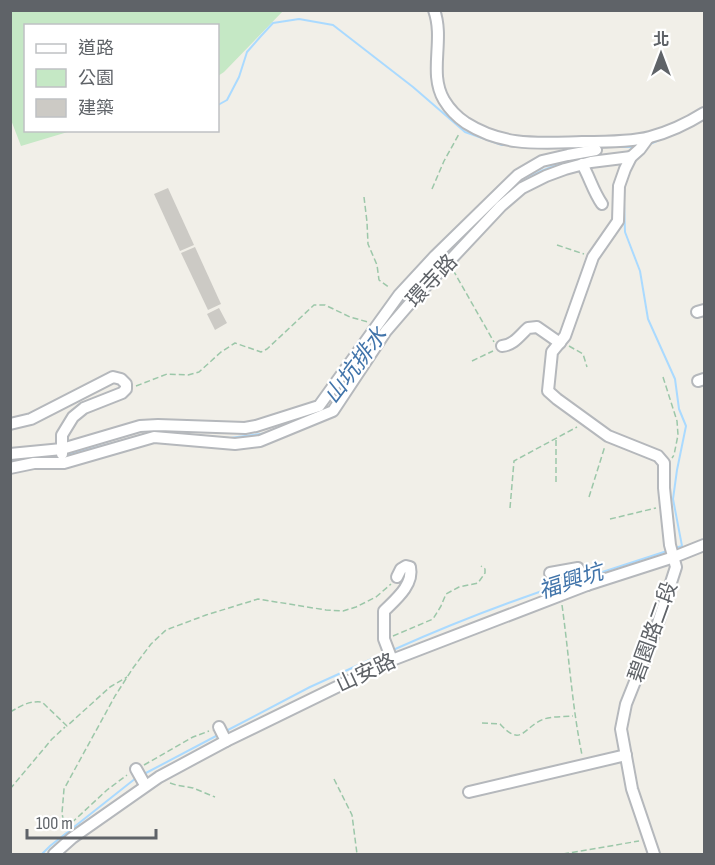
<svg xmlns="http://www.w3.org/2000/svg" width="715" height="865" viewBox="0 0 715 865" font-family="'Sofia Sans Condensed','Noto Sans TC',sans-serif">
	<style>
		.green { fill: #c5e8c5 }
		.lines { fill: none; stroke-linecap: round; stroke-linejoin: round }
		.stream { stroke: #aadaff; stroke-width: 2 }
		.building { fill: #cccac5 }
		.minor-casing { stroke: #b5b8bc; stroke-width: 14 }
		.path { stroke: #9cc7a9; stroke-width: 1.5; stroke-dasharray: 6 3; stroke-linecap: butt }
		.minor { stroke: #fff; stroke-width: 10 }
		.labels { text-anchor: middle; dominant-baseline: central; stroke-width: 4.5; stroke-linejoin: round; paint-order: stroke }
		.street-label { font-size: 21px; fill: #5f6368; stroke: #fff }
		.water-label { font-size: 22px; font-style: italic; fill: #4174aa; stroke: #fff }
	</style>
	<rect width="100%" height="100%" fill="#f1efe8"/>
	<path class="green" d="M10 11 11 10 283 11 224 72 218 76V26H26V130L71 131 21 146 11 120Z"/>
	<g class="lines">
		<g class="stream">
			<path d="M218 105 227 100 239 77 247 52 261 36 273 23 299 19 333 25 413 87 465 132 502 145H511"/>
			<path d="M648 145 659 140"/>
			<path d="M601 147H637"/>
			<path d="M502 198C534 167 573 157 617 154"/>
			<path d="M624 202 625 232 640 271 648 319 675 379 679 409 686 426 677 470 673 499 682 546 675 548"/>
			<path d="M394 314C421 276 456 244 489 211"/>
			<path d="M178 434 230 438 268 433"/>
			<path d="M67 455 148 434"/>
			<path d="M40 456 58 457"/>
			<path d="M10 461 31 457"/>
			<path d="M587 577 667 551"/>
			<path d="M393 650C453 623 516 599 578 579"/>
			<path d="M226 731 310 687 385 653"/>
			<path d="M144 774 218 735"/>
			<path d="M42 854 50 846 136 778"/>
		</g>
	</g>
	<g class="building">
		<path d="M168 188 194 245 180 251 154 194Z"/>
		<path d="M195 247 221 304 208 310 181 253Z"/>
		<path d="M219 308 227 323 215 330 207 314Z"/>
	</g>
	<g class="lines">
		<g class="minor-casing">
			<g id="minor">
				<path d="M434 10C445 40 428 73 444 100 450 110 457 117 466 123 504 147 539 143 582 142 601 142 632 142 650 137 669 132 688 123 704 113"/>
				<path d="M648 138 640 149 631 157 625 169 619 186 618 221 593 257 565 336 552 352 548 391 557 399 608 436 658 456 664 463V488L670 545 676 567 656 629 626 704 621 729 632 789 654 854"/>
				<path d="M582 164C590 178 593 191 602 204"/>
				<path d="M697 312 704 310"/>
				<path d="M502 346C514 345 520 335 528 328L537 327 560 343"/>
				<path d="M698 381 704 379"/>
				<path d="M10 424 31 419 113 377 121 379 126 384V389L122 393 84 408 73 417 62 435V454"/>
				<path d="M10 454 62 449 140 426 158 425 245 428 256 426 319 406 399 295 435 256 518 175 542 161 568 155 596 150"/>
				<path d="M10 468 34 463H64L154 437 235 444 260 441 333 411 386 331 411 302 501 206 522 188 546 176 565 169 591 162 631 157"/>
				<path d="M550 573 578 568 587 585"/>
				<path d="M392 660 384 639V611C395 600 414 585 410 567L406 566 401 569 397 577"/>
				<path d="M219 727 226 741"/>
				<path d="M136 769 145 785"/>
				<path d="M469 792 626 755"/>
				<path d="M54 854 72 838 159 777 226 741 392 660 587 585 674 557 704 545"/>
			</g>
		</g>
		<g class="path">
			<path d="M432 189 444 161 459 134"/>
			<path d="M364 197 367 222 368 244 377 265 379 280 390 288"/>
			<path d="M557 245 584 254"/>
			<path d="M453 270 494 342"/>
			<path d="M569 346 583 354 587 367"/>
			<path d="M472 361 493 351"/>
			<path d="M663 377 677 421 678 435 674 455 672 458"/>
			<path d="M136 386 167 374 188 375 199 372 221 352 235 343 261 352 267 349 314 305H325L350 317 368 322"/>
			<path d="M556 440V484"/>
			<path d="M589 497 605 446"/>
			<path d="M510 508 514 461 577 427"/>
			<path d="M610 519 656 508"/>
			<path d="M562 605C569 655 572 706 582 755"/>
			<path d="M393 636 433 619 441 606 446 594 459 587 478 583 485 573V569L481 566"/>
			<path d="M10 712C23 705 28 701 42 702L67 726 110 687 127 677"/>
			<path d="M482 723 500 724C522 748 523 727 544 719 553 716 564 717 573 716"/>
			<path d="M144 765 193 737 209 731"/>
			<path d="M334 779 352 815 357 854"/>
			<path d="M170 783 176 785 193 788 215 797"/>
			<path d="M10 789 52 739 65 727"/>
			<path d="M65 829 107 790 127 775"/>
			<path d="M65 830 62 813 64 789 115 696 133 668 151 644 166 630 206 615 258 599 326 610 343 611 356 607 376 597 391 584"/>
			<path d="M563 854 639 841"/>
		</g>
		<use href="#minor" class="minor"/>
	</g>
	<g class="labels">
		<g class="street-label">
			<text transform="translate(432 281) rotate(-47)">環寺路</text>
			<text transform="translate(653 632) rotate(-70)">碧園路二段</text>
			<text transform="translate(366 673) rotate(-25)">山安路</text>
		</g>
		<g class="water-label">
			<text transform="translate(356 366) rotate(-53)">山坑排水</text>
			<text transform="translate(571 582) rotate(-18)">福興坑</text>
		</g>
	</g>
	<rect width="715" height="865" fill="none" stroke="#5f6368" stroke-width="24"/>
	<rect x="24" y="24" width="195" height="108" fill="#ffffff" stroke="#bfc1c3" stroke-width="1.5"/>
	<rect x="36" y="44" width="30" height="9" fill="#ffffff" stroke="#bfc1c3" stroke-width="1.5"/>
	<text x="78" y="54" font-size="18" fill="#5f6368">道路</text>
	<rect x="36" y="69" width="30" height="18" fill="#c5e8c5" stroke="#bfc1c3" stroke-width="1.5"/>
	<text x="78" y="84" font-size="18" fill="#5f6368">公園</text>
	<rect x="36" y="99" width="30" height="18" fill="#cccac5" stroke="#bfc1c3" stroke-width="1.5"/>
	<text x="78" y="114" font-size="18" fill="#5f6368">建築</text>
	<g transform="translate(661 54)" stroke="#ffffff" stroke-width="4.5" paint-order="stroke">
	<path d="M0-4.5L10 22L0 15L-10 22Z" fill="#5f6368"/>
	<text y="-9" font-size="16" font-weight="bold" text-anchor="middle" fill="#5f6368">北</text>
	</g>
	<path d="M27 829v9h129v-9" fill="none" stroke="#5f6368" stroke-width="3"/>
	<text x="36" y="829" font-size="18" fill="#5f6368" stroke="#ffffff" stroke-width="4.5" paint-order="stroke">100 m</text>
</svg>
